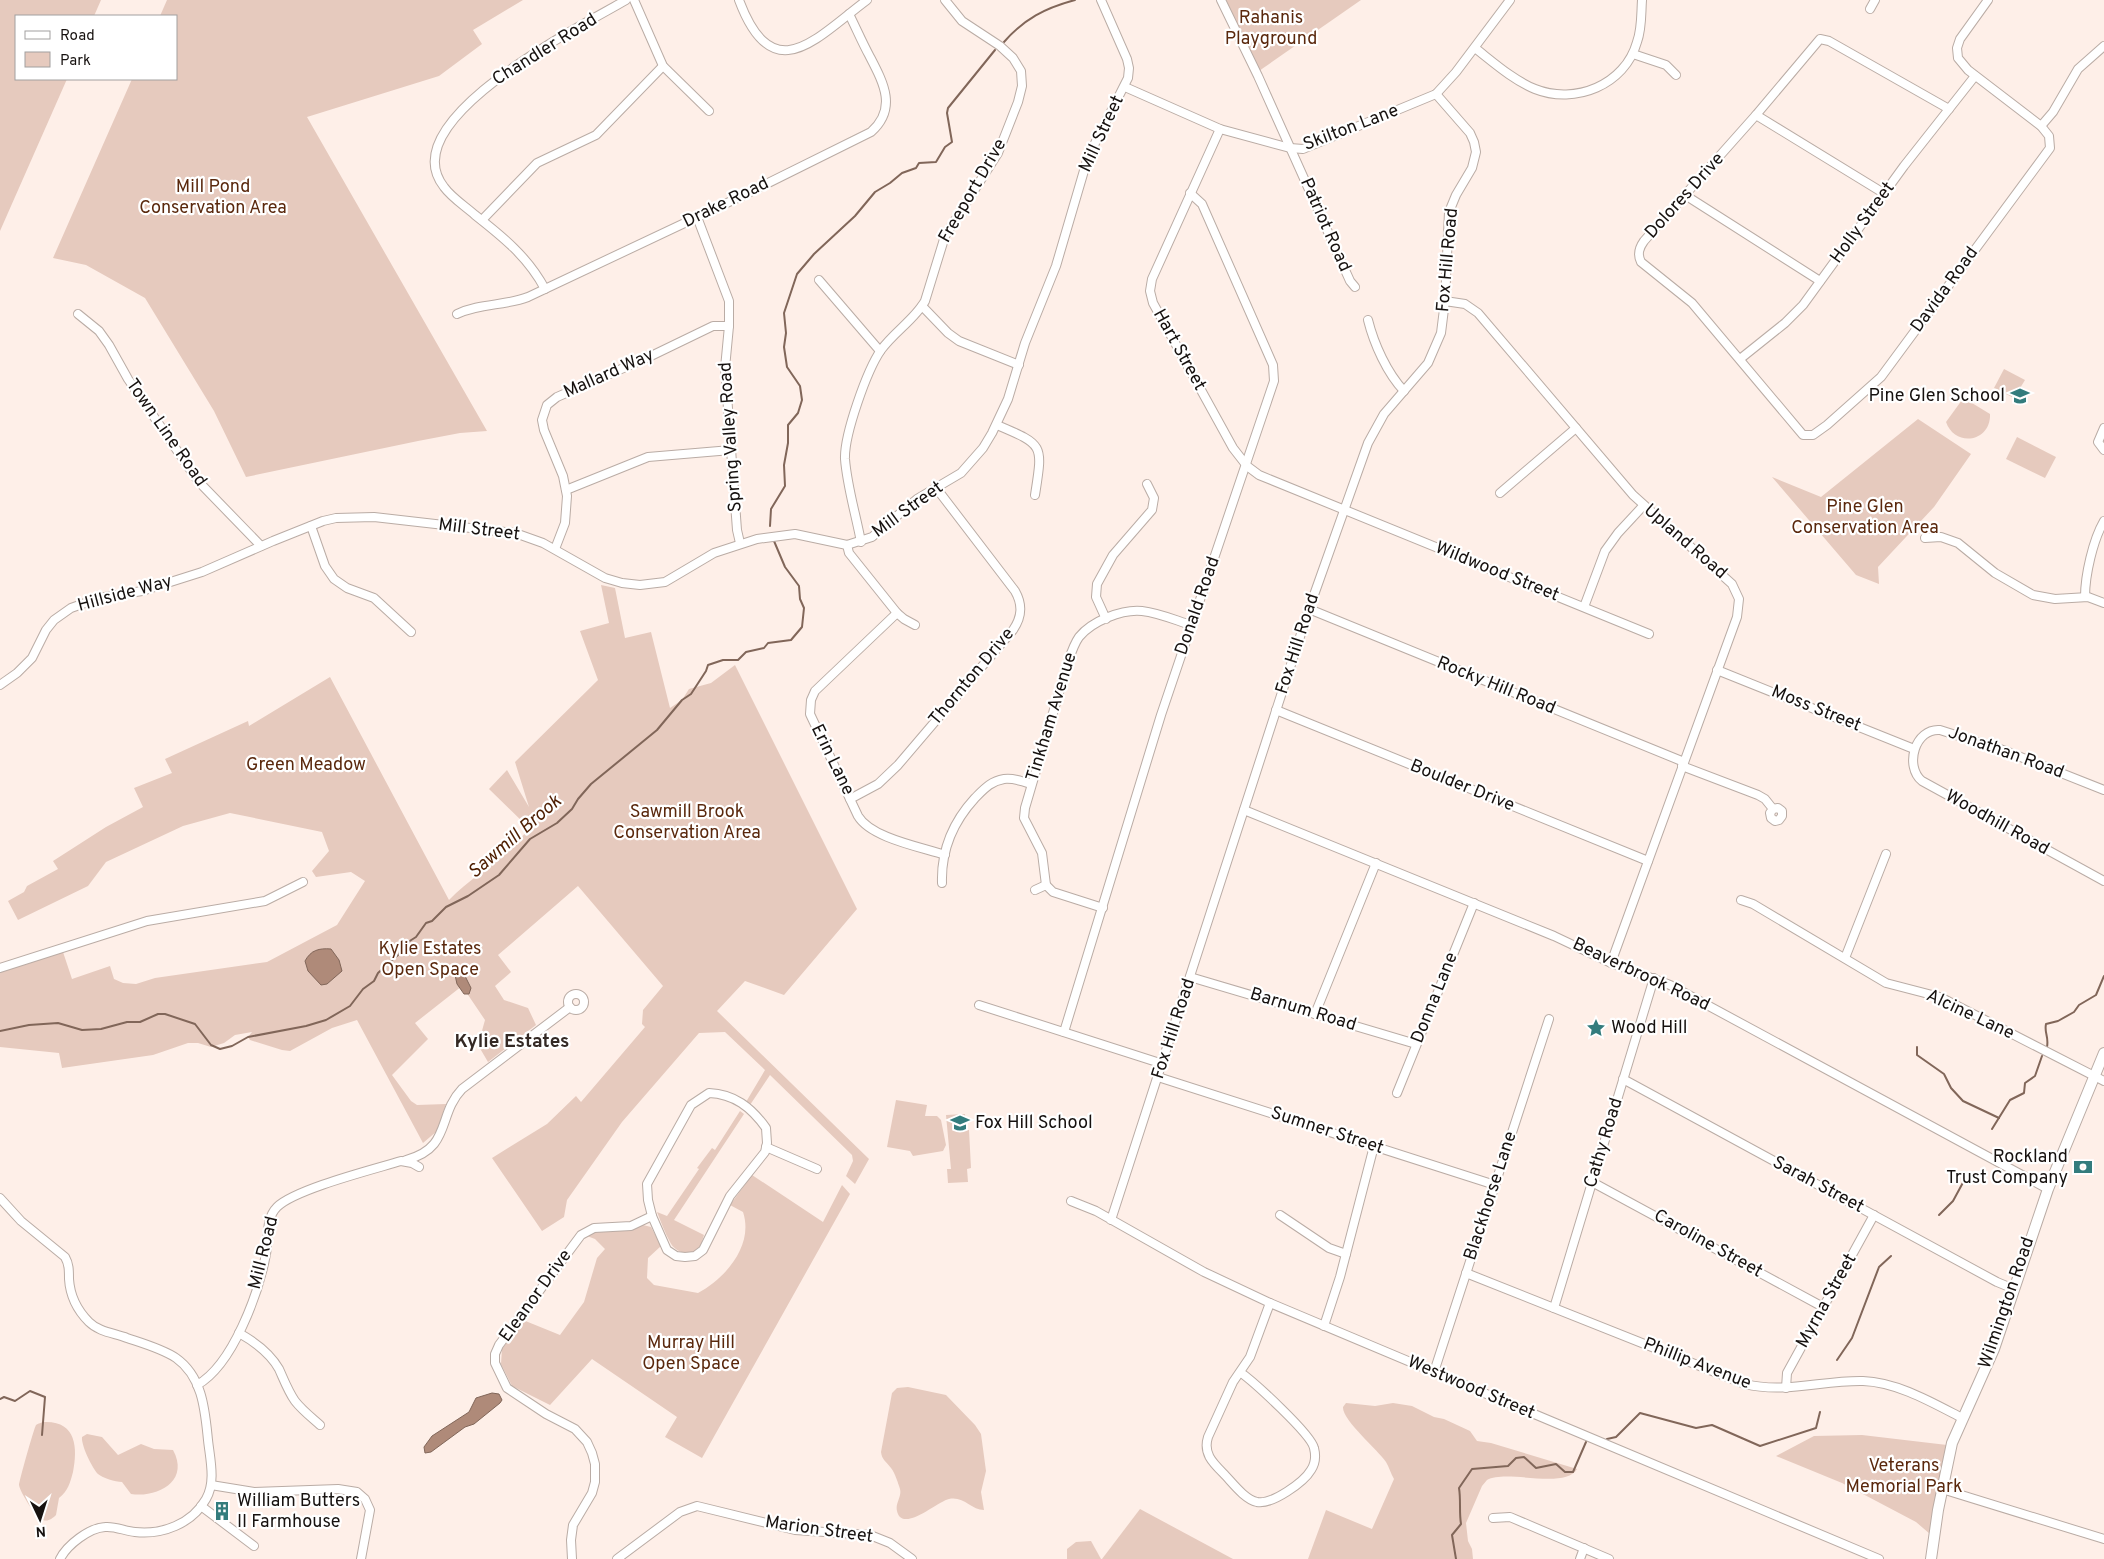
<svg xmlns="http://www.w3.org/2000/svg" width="2104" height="1559" viewBox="0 0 2104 1559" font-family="Overpass,sans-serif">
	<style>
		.green { fill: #e6cabe }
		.water { fill: #af8a79; stroke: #816659 }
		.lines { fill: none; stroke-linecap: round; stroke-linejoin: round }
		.stream { stroke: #816659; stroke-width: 2 }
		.minor-casing { stroke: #baaca5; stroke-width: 10 }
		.major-casing { stroke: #baaca5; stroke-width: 12 }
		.minor { stroke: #fff; stroke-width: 8 }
		.major { stroke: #fff; stroke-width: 10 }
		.labels { text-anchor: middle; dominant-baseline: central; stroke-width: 4.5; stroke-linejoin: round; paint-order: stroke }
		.park-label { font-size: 18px; fill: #5a280d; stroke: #fff }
		.street-label { font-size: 18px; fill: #16110f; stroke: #fff }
		.poi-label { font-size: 18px; fill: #16110f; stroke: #fff; text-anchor: start }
		.water-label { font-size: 19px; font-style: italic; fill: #4d1d01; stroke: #fff }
		.neighbourhood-label { font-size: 19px; font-weight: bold; fill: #342924; stroke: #fff }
	</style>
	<rect width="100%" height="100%" fill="#feefe8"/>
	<g class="green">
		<path d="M0 0H101L94 16H16V79H67L0 231Z"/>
		<path d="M167 0H523L473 30 482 44 439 76 307 117 487 431 460 433 418 441 246 477 214 411 145 298 86 265 53 258 132 79H176V16H160Z"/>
		<path d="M1226 0H1361L1259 71Z"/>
		<path d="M2004 369 2025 380 2014 398 1994 388Z"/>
		<path d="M1962 400H1967L1990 414C1991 442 1955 448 1946 422Z"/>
		<path d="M1918 419 1971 454 1934 507 1878 567 1879 584 1856 575 1772 477 1821 497Z"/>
		<path d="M2017 437 2056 457 2045 478 2006 459Z"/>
		<path d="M601 585 615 588 625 638 651 632 670 708 682 700 689 689 711 683 735 665 857 909 784 995 745 981 717 1011 869 1159 855 1184 846 1176 853 1161 852 1155 770 1075 750 1105 746 1102 765 1070 725 1032 699 1033 622 1122 567 1200 564 1217 542 1231 492 1158 547 1124 576 1096 581 1102 645 1027 642 1024 643 1010 663 986 578 886 498 955 511 972 495 986 504 1000 528 1008 536 1025 488 1062 478 1045 485 1020 462 986 415 1023 428 1039 392 1075 411 1101 417 1105 446 1104 437 1131 423 1143 357 1020 332 1028 290 1051 282 1050 250 1040 248 1037 252 1032 235 1035 224 1043 211 1047 198 1043H188L153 1055 62 1068 59 1053 0 1047V972L63 952 72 979 110 966 114 979 123 983 136 984 155 978 267 962 337 925 365 881 351 872 316 877 312 871 329 851 322 832 230 813 183 826 106 862 88 886 18 920 8 901 24 892 27 886 58 869 53 861 106 827 143 807 134 788 172 773 165 759 248 721 249 726 330 677 449 900C474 874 507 858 529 828L489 789 507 770 529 807 515 762 598 680 580 631 609 623Z"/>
		<path d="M896 1100 927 1105 925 1116H937L941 1120 946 1145 943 1151 913 1156 910 1151 887 1147Z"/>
		<path d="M740 1111 744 1114 674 1220 704 1235C703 1238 702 1243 700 1246 692 1258 675 1253 670 1242 665 1233 661 1222 657 1212L667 1216 699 1169 697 1168 712 1148 715 1150Z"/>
		<path d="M965 1114 966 1130H969L971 1168 967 1169 968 1182 948 1183 947 1169H951L946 1115Z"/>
		<path d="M752 1175 823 1222 842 1185 850 1194 702 1458 665 1437 677 1417 592 1359 550 1405 512 1386 501 1364 502 1349 523 1320 560 1335 584 1302 597 1258 605 1249 595 1239 587 1236 594 1231 643 1225 651 1227 661 1246 648 1258 647 1278 654 1285 698 1293C726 1278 754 1245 743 1212L730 1205Z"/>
		<path d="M908 1387 946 1395 975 1425 981 1434 986 1471 981 1492 984 1510C971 1510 964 1496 949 1499 938 1501 902 1534 897 1511 895 1503 902 1497 900 1489 898 1483 895 1473 891 1468 886 1461 882 1460 881 1452L892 1393 897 1388Z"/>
		<path d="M1346 1403 1375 1406 1393 1403 1412 1406 1434 1417 1444 1419 1470 1431 1477 1441 1491 1443 1577 1469C1565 1490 1507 1469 1487 1480L1482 1486 1466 1523 1468 1541 1472 1549 1473 1559H1308L1326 1510 1372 1529 1394 1479C1391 1474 1389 1467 1386 1462 1378 1450 1342 1420 1343 1407Z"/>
		<path d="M43 1422C76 1420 78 1447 73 1472 70 1483 68 1491 59 1498L56 1515C53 1518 48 1522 43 1520 36 1518 20 1492 19 1485 19 1482 34 1428 36 1425 39 1423 41 1423 43 1422Z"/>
		<path d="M87 1434 102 1437 118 1455 141 1444 154 1449 173 1450C190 1481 158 1498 131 1494L122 1482C115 1482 103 1478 98 1474 92 1468 81 1445 82 1437Z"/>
		<path d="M1862 1435 1947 1445 1930 1534 1916 1522 1842 1483 1776 1456 1814 1436Z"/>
		<path d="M1140 1509 1233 1559H1102Z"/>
		<path d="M1091 1541 1101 1559H1067V1549L1076 1542Z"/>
	</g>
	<g class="water">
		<path d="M331 949 339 960 342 971 327 984 321 985 308 971 305 961C311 950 319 948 331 949Z"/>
		<path d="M457 971 463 972 471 988 469 994H464L457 984 455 975Z"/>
		<path d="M492 1393 499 1394 502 1400 500 1403 474 1424 465 1427 431 1452 425 1453 424 1447 432 1436 469 1412 476 1398Z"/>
	</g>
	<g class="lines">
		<g class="stream">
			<path d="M1004 42C1024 19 1045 8 1075 0"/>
			<path d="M770 526 771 509 785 486 784 465 788 443V425L798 413 802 400 800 386 787 367 784 347 786 333 784 313 797 274 814 254 855 216 875 192 890 183 902 173 916 168 919 163 936 162 945 147 952 142 947 113 948 108 995 50"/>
			<path d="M0 1031 29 1025 58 1023 82 1030 101 1029 127 1022H140L158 1014H165L195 1024 211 1045 220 1049 232 1046 248 1037 306 1026 326 1020 350 1006 363 989 374 981 378 973 399 954 405 944 416 937 426 923 432 921 446 907 468 896 499 875 530 839 557 823 572 809 578 799 591 784 657 730 682 700 691 694 706 671 708 665 723 660H738L746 652 764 648 768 643 791 640 802 627 804 608 800 599 799 586 785 567 774 541"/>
			<path d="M1917 1047V1055L1944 1074 1951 1088 1963 1101 1999 1118"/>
			<path d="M2047 1047C2049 1036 2044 1033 2046 1024L2058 1021 2074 1012 2079 1005 2096 995 2104 976"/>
			<path d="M1992 1129 2010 1100 2024 1093 2025 1083 2035 1076 2042 1056"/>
			<path d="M1939 1215 1953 1201 1966 1177"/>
			<path d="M1837 1360 1852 1338 1879 1267 1891 1256"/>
			<path d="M0 1399 4 1397 15 1401 30 1391 45 1397 42 1435"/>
			<path d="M1607 1439 1616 1437 1640 1413 1696 1428 1712 1425 1760 1446 1816 1428 1820 1412"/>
			<path d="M1456 1559 1452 1535 1461 1524C1459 1512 1461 1500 1459 1488L1472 1469 1508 1466 1516 1458 1524 1457 1536 1468 1556 1464 1565 1472H1573L1586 1442"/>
		</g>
		<g class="minor-casing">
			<g id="minor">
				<path d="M634 0 663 66 709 111"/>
				<path d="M739 0C773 91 816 38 867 0"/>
				<path d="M1221 0 1258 76 1350 281 1355 287"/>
				<path d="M1870 9 1875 0"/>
				<path d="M1475 48C1493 62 1513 80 1535 89 1575 105 1625 85 1637 42 1642 29 1641 14 1642 0"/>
				<path d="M1633 54 1666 65 1676 75"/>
				<path d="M1125 87 1220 129 1290 148 1303 149 1436 94 1456 72 1510 0"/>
				<path d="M1949 109 1829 41 1820 39 1756 115 1644 241C1639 248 1637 254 1641 262L1692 303 1803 435H1813L1827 425 1881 377 2050 148 2049 136 2041 126 1968 70 1958 58 1957 48 1960 39 1988 0"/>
				<path d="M1756 115 1885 194"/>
				<path d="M2041 126 2053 112 2078 69 2104 46"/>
				<path d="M1220 129 1152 279 1150 291 1153 303 1233 448 1247 466 1259 475 1649 634"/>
				<path d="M1685 195 1820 281"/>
				<path d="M697 217 729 301V326L725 368 737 530 740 543"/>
				<path d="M482 220 537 163 596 135 663 66"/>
				<path d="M819 280 880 351"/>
				<path d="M545 289C528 257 503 237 475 215 465 206 452 198 444 187 391 120 582 26 626 0"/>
				<path d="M1445 301 1465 304 1478 313 1633 495 1732 584 1739 599 1737 617 1611 963"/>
				<path d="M922 306 948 333 959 341 1019 365"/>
				<path d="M78 314 99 331 109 345 128 379 198 481 261 546"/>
				<path d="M457 314C480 303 505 306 528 297L746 194 871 132C898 108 883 82 869 55 862 42 856 28 849 14"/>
				<path d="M1368 320C1374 344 1387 373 1404 391"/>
				<path d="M1740 359 1785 323 1803 305 1904 166 1975 76"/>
				<path d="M997 425C1044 445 1043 444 1035 495"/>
				<path d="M2104 428 2098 442 2104 450"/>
				<path d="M566 490 648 457 731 450"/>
				<path d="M1500 493 1576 428"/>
				<path d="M311 526 325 566 334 579 347 588 374 598 411 632"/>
				<path d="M1925 538 1941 537 1958 543 1995 573 2033 595 2055 599 2088 597 2104 603"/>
				<path d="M861 542C856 515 847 486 845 459 844 435 867 370 881 350 894 332 915 319 925 301L945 236 998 153 1018 102 1022 86 1021 71 1013 58 1000 46 962 21 945 0"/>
				<path d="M847 545 849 553 897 613 904 619 915 625"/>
				<path d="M555 549 565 523 567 496 563 476 544 430 542 420 547 405 557 397 651 356 713 326H729"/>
				<path d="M2085 597C2085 575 2093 540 2104 521"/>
				<path d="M1584 607 1605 551 1618 533 1643 506"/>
				<path d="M1309 609 1684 762"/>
				<path d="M897 613 815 691 811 700 810 714 858 816C871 838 921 847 945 855"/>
				<path d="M1106 619 1096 597 1097 584 1113 555 1152 510 1154 498 1147 484"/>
				<path d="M1717 670 1914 749"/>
				<path d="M0 685 17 673 32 658 46 630 54 620 71 608 99 598 142 591 202 572 273 541 323 521 336 518 374 517 515 533 543 543 605 578 622 583 640 585 665 582 714 553 757 539 795 534 847 545 872 537 917 499 961 473 983 448 992 433 1008 399 1025 343 1056 266 1088 157 1128 78 1129 68 1127 59 1101 0"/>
				<path d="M1276 710 1648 861"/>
				<path d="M1682 766 1758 795 1765 799 1773 809 1770 813 1771 818 1775 821 1779 820 1782 816V811L1778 808 1773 809"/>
				<path d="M2104 790 2003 750 1940 730C1915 728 1904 766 1922 781L2104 881"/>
				<path d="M850 799 878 784 898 765 1013 630C1022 617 1023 605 1015 591L937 489"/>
				<path d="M1244 810 1554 936 1611 963 1670 985 2048 1189"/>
				<path d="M942 883C941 851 953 822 975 798 984 789 991 781 1004 779 1014 778 1022 781 1031 784"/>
				<path d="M1046 885 1042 853 1024 818 1025 808 1068 662C1071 653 1074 644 1079 637 1092 621 1122 609 1142 611 1159 613 1175 620 1191 625"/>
				<path d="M1035 890 1046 885 1053 892 1103 908"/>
				<path d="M1741 900 1753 904 1886 983 1940 997 2104 1081"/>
				<path d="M1845 958 1886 854"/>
				<path d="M0 968 147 921 265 901 303 882"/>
				<path d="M1190 977 1416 1044"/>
				<circle cx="576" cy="1002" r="8"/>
				<path d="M979 1005 1163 1064"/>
				<path d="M1315 1014 1376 863"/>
				<path d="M1064 1032 1161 715 1274 381 1273 365 1202 204 1190 193"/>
				<path d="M1158 1077 1495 1185"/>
				<path d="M1623 1079 1997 1282 2014 1289"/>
				<path d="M709 1093C734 1094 751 1107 766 1128L767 1143 765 1152 730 1196 703 1250 695 1256 685 1257 676 1256 667 1250 652 1216 648 1200 647 1184 691 1105Z"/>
				<path d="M1397 1093 1474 903"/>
				<path d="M766 1147 817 1169"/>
				<path d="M406 1160C452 1148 437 1115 462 1089L570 1007"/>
				<path d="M1592 1182 1823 1307"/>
				<path d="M0 1198 21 1221 65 1257C69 1264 69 1270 69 1279 70 1295 77 1310 89 1322 99 1332 114 1333 127 1338 142 1343 163 1349 176 1358 203 1377 205 1411 208 1440 210 1459 216 1482 206 1499 192 1524 162 1535 135 1532 125 1531 115 1526 105 1527 89 1528 67 1545 60 1559"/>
				<path d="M1071 1201 1096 1211 1204 1272 1270 1303 1879 1559"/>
				<path d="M1280 1215 1329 1248 1346 1254"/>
				<path d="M1111 1220 1309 609 1368 443 1384 414 1428 363 1441 333 1445 301 1449 212 1456 195 1472 168 1476 152 1474 142 1470 133 1436 94"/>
				<path d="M1466 1273 1745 1384C1785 1394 1823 1380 1863 1381 1897 1382 1933 1403 1962 1418"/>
				<path d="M1554 1308 1654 978"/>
				<path d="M1324 1326 1340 1277 1374 1146"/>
				<path d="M239 1333C255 1342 270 1353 279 1369 284 1380 288 1391 295 1401 302 1410 311 1417 320 1425"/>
				<path d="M1240 1372C1254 1382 1311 1434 1314 1448 1316 1456 1315 1464 1311 1470 1304 1482 1272 1505 1257 1502 1244 1499 1232 1482 1223 1473 1212 1462 1203 1453 1208 1437L1233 1382 1250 1357 1270 1303"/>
				<path d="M1434 1372 1549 1019"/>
				<path d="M197 1385C233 1365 259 1292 266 1254 269 1238 265 1219 277 1207 295 1189 375 1169 401 1161L412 1163 419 1167"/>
				<path d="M1786 1388 1787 1373 1874 1215"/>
				<path d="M211 1485 254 1492 338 1489 357 1492 365 1499 370 1510 361 1559"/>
				<path d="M1942 1489 2104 1539"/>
				<path d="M201 1506 254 1546"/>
				<path d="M1493 1518 1510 1517 1609 1559"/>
				<path d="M572 1559 571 1540 573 1525 592 1493 595 1482V1464L592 1453 587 1442 575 1429 546 1414 507 1388 495 1363V1354L499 1345 581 1235 594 1228 631 1226 652 1216"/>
				<path d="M617 1559 680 1512 697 1506 795 1530 870 1535 890 1543 912 1559"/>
				<path d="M1580 1559 1584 1548"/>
			</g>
		</g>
		<g class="major-casing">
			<path id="major" d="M1931 1559 1938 1510 1952 1443 1994 1349 2048 1189 2104 1053"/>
		</g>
		<use href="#minor" class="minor"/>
		<use href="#major" class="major"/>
	</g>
	<defs>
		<g id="school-bare" transform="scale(1.5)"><path d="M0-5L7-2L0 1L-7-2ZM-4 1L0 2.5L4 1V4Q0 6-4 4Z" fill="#337c7d" stroke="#fff" stroke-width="2.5" paint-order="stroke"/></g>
		<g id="sight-bare" transform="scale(1.5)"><path d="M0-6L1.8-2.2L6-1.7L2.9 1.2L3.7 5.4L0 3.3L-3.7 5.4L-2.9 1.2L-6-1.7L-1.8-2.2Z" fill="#337c7d" stroke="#fff" stroke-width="2.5" paint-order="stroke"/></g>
		<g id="bank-bare" transform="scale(1.5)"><path d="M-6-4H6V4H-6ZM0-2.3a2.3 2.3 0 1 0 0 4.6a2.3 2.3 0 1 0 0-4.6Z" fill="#337c7d" stroke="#fff" stroke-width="2.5" paint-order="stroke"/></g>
		<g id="building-bare" transform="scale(1.5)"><path d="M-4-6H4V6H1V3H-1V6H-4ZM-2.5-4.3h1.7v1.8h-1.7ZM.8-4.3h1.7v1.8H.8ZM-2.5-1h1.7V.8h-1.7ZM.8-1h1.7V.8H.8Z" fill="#337c7d" stroke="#fff" stroke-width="2.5" paint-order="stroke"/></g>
	</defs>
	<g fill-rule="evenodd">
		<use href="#school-bare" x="2020" y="396"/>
		<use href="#sight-bare" x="1596" y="1028"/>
		<use href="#school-bare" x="960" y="1123"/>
		<use href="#bank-bare" x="2083" y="1167"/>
		<use href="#building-bare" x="222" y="1511"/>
	</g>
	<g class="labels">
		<g class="park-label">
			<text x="1271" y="18">Rahanis<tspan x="1271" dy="21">Playground</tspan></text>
			<text x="213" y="187">Mill Pond<tspan x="213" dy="21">Conservation Area</tspan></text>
			<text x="1865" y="507">Pine Glen<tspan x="1865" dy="21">Conservation Area</tspan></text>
			<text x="306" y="765">Green Meadow</text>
			<text x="687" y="812">Sawmill Brook<tspan x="687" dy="21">Conservation Area</tspan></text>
			<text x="430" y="949">Kylie Estates<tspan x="430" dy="21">Open Space</tspan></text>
			<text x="691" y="1343">Murray Hill<tspan x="691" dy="21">Open Space</tspan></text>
			<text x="1904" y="1466">Veterans<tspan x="1904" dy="21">Memorial Park</tspan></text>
		</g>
		<g class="street-label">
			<text transform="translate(545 50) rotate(-32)">Chandler Road</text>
			<text transform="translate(1351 128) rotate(-21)">Skilton Lane</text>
			<text transform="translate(1102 134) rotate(-65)">Mill Street</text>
			<text transform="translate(973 191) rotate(-60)">Freeport Drive</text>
			<text transform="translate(1685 196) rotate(-48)">Dolores Drive</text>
			<text transform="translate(726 203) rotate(-26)">Drake Road</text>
			<text transform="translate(1863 223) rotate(-54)">Holly Street</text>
			<text transform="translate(1325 225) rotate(66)">Patriot Road</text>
			<text transform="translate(1448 260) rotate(-85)">Fox Hill Road</text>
			<text transform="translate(1945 290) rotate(-54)">Davida Road</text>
			<text transform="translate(1179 350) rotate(61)">Hart Street</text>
			<text transform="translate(609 374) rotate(-24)">Mallard Way</text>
			<text transform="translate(166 433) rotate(55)">Town Line Road</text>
			<text transform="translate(731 437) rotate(-94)">Spring Valley Road</text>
			<text transform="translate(908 510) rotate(-36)">Mill Street</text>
			<text transform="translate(479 530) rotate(7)">Mill Street</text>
			<text transform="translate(1685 542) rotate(41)">Upland Road</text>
			<text transform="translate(1497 572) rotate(22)">Wildwood Street</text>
			<text transform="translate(125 594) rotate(-15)">Hillside Way</text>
			<text transform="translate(1198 606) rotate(-71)">Donald Road</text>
			<text transform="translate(1298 644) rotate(-72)">Fox Hill Road</text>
			<text transform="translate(972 677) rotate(-50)">Thornton Drive</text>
			<text transform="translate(1496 686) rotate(22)">Rocky Hill Road</text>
			<text transform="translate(1816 709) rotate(22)">Moss Street</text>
			<text transform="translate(1052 717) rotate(-73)">Tinkham Avenue</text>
			<text transform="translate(2006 753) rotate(20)">Jonathan Road</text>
			<text transform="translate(832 760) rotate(64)">Erin Lane</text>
			<text transform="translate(1462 786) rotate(22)">Boulder Drive</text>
			<text transform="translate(1997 823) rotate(29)">Woodhill Road</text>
			<text transform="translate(1641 975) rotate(25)">Beaverbrook Road</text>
			<text transform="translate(1435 998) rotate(-68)">Donna Lane</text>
			<text transform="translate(1303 1010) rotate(17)">Barnum Road</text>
			<text transform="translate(1970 1015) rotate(25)">Alcine Lane</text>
			<text transform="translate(1174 1029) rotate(-72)">Fox Hill Road</text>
			<text transform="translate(1327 1131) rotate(18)">Sumner Street</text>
			<text transform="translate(1604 1143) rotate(-73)">Cathy Road</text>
			<text transform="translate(1818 1185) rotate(28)">Sarah Street</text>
			<text transform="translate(1491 1196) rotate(-72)">Blackhorse Lane</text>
			<text transform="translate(1708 1244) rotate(29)">Caroline Street</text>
			<text transform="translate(264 1253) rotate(-76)">Mill Road</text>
			<text transform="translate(536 1296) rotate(-54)">Eleanor Drive</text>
			<text transform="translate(1827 1301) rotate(-61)">Myrna Street</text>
			<text transform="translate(2007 1303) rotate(-71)">Wilmington Road</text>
			<text transform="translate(1697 1364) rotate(21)">Phillip Avenue</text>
			<text transform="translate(1471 1388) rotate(23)">Westwood Street</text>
			<text transform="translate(819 1530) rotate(8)">Marion Street</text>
		</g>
		<g class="poi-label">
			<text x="2005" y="396" text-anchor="end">Pine Glen School</text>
			<text x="1611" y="1028">Wood Hill</text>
			<text x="975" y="1123">Fox Hill School</text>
			<text x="2068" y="1157" text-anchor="end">Rockland<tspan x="2068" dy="21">Trust Company</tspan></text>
			<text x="237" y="1501">William Butters<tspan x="237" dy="21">II Farmhouse</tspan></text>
		</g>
		<g class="water-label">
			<text transform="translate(515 837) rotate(-41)">Sawmill Brook</text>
		</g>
		<g class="neighbourhood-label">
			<text x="512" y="1042">Kylie Estates</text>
		</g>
	</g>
	<rect x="15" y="15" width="162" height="65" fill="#ffffff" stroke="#a2a09f"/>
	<rect x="25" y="31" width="25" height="8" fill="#ffffff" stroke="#a2a09f"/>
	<text x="60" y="40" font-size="15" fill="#16110f">Road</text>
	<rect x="25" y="52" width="25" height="15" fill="#e6cabe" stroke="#a2a09f"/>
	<text x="60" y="65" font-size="15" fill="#16110f">Park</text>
	<g transform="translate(40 1519) rotate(176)" stroke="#ffffff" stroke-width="4" paint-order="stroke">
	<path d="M0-4L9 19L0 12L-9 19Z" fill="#16110f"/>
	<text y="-8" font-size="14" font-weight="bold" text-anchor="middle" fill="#16110f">N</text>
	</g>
</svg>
